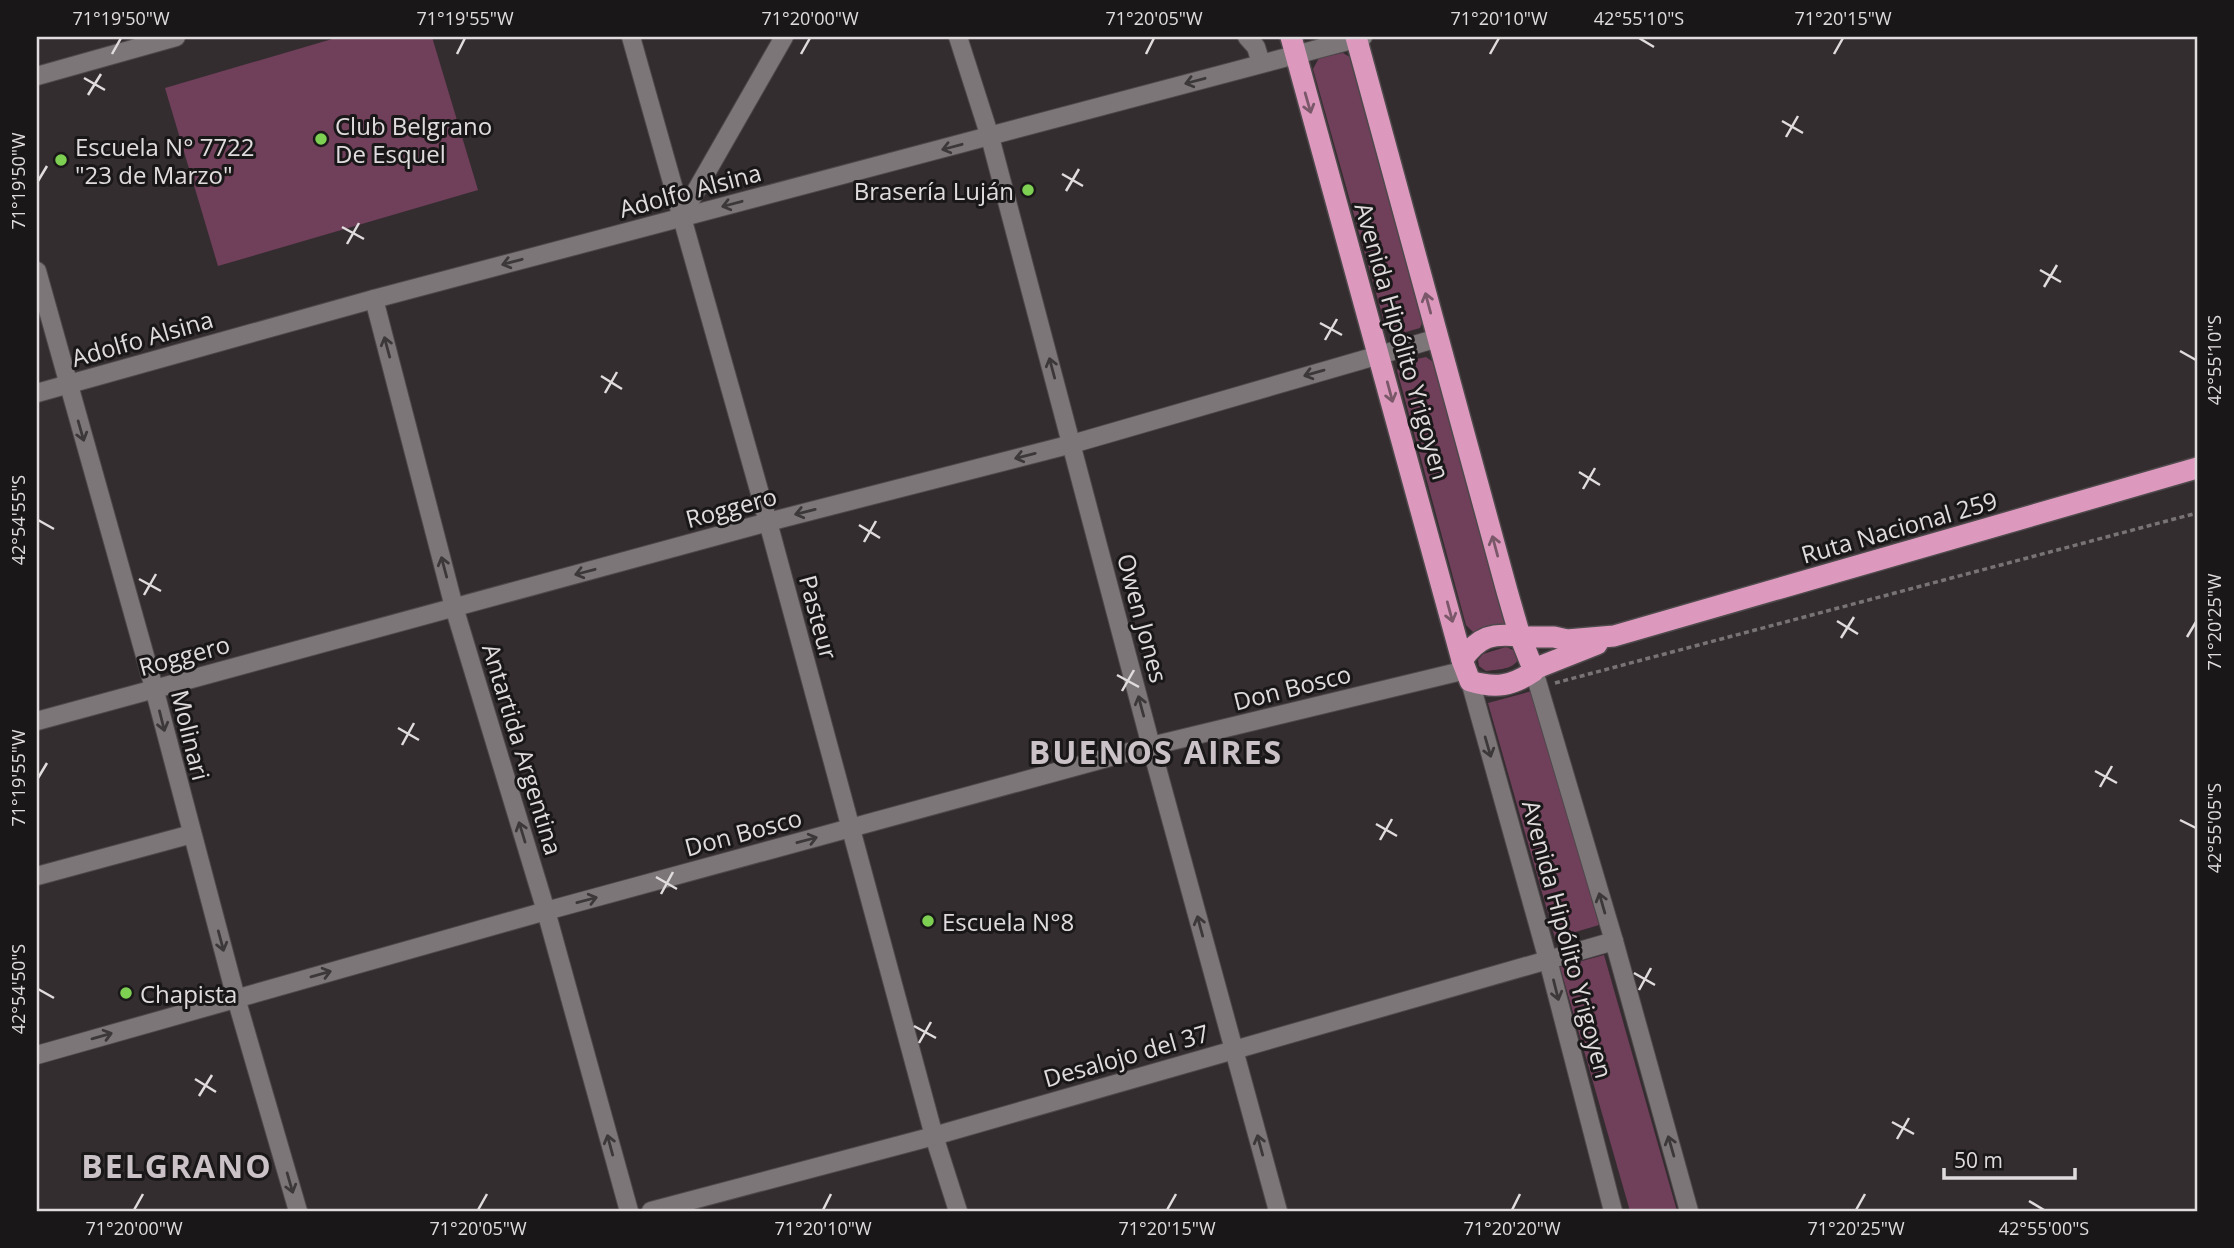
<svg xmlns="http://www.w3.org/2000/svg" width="2234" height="1248" viewBox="0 0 2234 1248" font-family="'Open Sans',sans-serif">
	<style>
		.green { fill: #703f5a }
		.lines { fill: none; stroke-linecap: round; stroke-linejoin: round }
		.minor-casing { stroke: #4e494b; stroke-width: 20 }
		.highway-casing { stroke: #4e494b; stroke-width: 24 }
		.path { stroke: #787375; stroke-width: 3.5; stroke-dasharray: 5 3.5; stroke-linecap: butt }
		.minor { stroke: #7d7679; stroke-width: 18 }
		.highway { stroke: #dc99bd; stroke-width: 21 }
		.oneway { stroke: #3c383a }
		.oneway2 { stroke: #7a586a }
		.ticks { fill: none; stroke: #e0dcde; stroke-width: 2.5 }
		.poi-dot { fill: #7ed053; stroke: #191718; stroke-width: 2.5 }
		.labels { text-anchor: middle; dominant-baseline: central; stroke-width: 6; stroke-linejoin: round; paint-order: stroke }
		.poi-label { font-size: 24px; fill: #e0dcde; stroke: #191718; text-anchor: start }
		.street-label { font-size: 24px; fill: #e0dcde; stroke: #191718 }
		.district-label { font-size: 32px; font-weight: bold; letter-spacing: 2px; fill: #cac2c6; stroke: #191718 }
		.neatline { fill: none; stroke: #e0dcde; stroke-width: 2.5 }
		.ticks-label { font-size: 18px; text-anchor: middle; fill: #e0dcde }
	</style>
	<rect width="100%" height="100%" fill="#342d30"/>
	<g class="green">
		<path d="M339 37H432L478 190 218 266 165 88Z"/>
		<path d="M1343 53 1353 59 1425 316 1420 328 1395 335 1385 325 1313 69 1319 58Z"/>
		<path d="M1426 357 1436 364 1509 619 1503 626 1474 633 1466 625 1397 370 1403 362Z"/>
		<path d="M1506 647 1520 653C1518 670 1500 669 1486 671L1479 666 1478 660 1483 654Z"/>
		<path d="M1532 691 1599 925 1555 938 1488 703Z"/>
		<path d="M1604 955 1677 1211H1630L1560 967Z"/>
	</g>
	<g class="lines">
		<g class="minor-casing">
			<g id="minor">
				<path d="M631 37 768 522 934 1136 958 1211"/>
				<path d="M958 37 990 137 1151 746 1278 1211"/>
				<path d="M1247 37 1256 47 1261 63"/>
				<path d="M37 76 176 37"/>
				<path d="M681 217 784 37"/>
				<path d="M37 271 154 688 236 998 298 1211"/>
				<path d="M374 299 454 607 546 911 629 1211"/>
				<path d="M37 393 374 299 1363 37"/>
				<path d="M1534 671 1614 941 1689 1211"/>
				<path d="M1470 681 1548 960 1613 1211"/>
				<path d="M37 721 768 522 1072 444 1438 338"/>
				<path d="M37 876 192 834"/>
				<path d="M37 1055 546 911 1151 746 1466 670"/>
				<path d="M651 1211 934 1136 1614 941"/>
			</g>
		</g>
		<g class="highway-casing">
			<g id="highway">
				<path d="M1291 37 1462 660 1470 681C1496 689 1512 686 1534 671L1520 636 1507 591 1356 37"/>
				<path d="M1522 637H1554L1567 640 1614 636 2197 468"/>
				<path d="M1462 660C1479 636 1492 633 1520 636"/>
				<path d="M1534 669 1597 644"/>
			</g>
		</g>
		<path class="path" d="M1555 683 2197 513"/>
		<use href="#minor" class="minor"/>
		<use href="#highway" class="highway"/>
	</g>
	<defs><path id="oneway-shaft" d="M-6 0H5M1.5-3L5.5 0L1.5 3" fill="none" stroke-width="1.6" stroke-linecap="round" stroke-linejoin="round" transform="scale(1.75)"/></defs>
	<g class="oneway">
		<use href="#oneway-shaft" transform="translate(1195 81) rotate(165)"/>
		<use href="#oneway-shaft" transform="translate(952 147) rotate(165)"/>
		<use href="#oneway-shaft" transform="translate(732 204) rotate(165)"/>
		<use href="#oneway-shaft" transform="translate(512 262) rotate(165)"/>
		<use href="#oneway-shaft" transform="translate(387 347) rotate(-105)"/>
		<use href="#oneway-shaft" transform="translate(1052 368) rotate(-105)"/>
		<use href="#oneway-shaft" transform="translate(1314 373) rotate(164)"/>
		<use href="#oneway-shaft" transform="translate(81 431) rotate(74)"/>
		<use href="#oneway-shaft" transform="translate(1025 456) rotate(166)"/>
		<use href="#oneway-shaft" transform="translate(805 512) rotate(166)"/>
		<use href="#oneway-shaft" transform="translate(444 567) rotate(-105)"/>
		<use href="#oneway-shaft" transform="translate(585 572) rotate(165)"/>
		<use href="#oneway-shaft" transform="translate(1141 706) rotate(-105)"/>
		<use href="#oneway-shaft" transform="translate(162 721) rotate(76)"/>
		<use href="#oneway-shaft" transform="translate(1488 747) rotate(74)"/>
		<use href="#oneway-shaft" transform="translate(522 832) rotate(-107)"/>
		<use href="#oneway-shaft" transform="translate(807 840) rotate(-15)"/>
		<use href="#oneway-shaft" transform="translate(587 900) rotate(-15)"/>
		<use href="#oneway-shaft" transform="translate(1602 903) rotate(-106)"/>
		<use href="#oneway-shaft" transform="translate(1200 926) rotate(-105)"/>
		<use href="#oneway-shaft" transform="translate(221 941) rotate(75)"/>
		<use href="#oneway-shaft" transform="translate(321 974) rotate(-16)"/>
		<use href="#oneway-shaft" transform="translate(1556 990) rotate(76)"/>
		<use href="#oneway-shaft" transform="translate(102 1036) rotate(-16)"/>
		<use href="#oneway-shaft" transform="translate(610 1145) rotate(-105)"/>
		<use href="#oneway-shaft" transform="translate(1260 1145) rotate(-105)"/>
		<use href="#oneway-shaft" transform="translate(1671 1146) rotate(-106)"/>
		<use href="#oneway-shaft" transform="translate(290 1183) rotate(74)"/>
	</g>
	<g class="oneway2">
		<use href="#oneway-shaft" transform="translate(1308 103) rotate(74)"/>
		<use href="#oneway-shaft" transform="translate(1428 303) rotate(-105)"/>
		<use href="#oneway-shaft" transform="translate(1390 392) rotate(75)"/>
		<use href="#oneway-shaft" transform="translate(1495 546) rotate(-105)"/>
		<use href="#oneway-shaft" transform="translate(1450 612) rotate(75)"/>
	</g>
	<path class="ticks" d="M1639 38 1654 47M112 54 121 38M457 54 465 38M801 54 810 38M1146 54 1154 38M1490 54 1499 38M1834 54 1843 38M84 78 105 90M88 95 101 74M1782 121 1803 133M1786 137 1798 116M1062 174 1083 186M38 181 47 166M1066 191 1079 169M342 227 364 239M347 244 359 223M2040 270 2061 282M2044 287 2057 265M1320 323 1342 335M1325 340 1337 319M2180 351 2196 360M601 376 622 389M605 393 617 372M1579 472 1600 485M1583 489 1595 468M38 520 54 529M859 525 880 538M864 542 876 521M139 579 161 591M144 595 156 574M1837 621 1858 634M2187 637 2196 622M1841 638 1854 617M1117 675 1139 687M1122 691 1134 670M398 728 419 740M402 745 414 723M2095 771 2117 783M38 778 47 763M2100 787 2112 766M2180 820 2196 828M1376 824 1397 836M1380 840 1392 819M656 877 677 889M661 894 673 872M1634 973 1655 985M38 989 54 998M1639 990 1651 968M914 1026 936 1038M919 1043 931 1022M195 1079 216 1092M199 1096 212 1075M1892 1122 1914 1134M1897 1139 1909 1118M2029 1201 2044 1210M134 1210 143 1194M478 1210 487 1194M823 1210 831 1194M1167 1210 1176 1194M1512 1210 1520 1194M1856 1210 1865 1194"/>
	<g class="poi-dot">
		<circle cx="321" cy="139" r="7"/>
		<circle cx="61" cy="160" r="7"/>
		<circle cx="1028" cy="190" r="7"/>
		<circle cx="928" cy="921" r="7"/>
		<circle cx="126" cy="993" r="7"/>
	</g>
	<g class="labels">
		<g class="poi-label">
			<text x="335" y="125">Club Belgrano<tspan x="335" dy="28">De Esquel</tspan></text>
			<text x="75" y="146">Escuela N° 7722<tspan x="75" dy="28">"23 de Marzo"</tspan></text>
			<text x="1014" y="190" text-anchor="end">Brasería Luján</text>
			<text x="942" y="921">Escuela N°8</text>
			<text x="140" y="993">Chapista</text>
		</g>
		<g class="street-label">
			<text transform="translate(690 190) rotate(-15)">Adolfo Alsina</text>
			<text transform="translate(142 338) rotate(-16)">Adolfo Alsina</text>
			<text transform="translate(1403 341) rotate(74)">Avenida Hipólito Yrigoyen</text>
			<text transform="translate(731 507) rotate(-15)">Roggero</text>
			<text transform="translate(1899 527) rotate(-16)">Ruta Nacional 259</text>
			<text transform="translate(819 617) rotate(75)">Pasteur</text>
			<text transform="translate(1143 618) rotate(75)">Owen Jones</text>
			<text transform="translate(184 655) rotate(-15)">Roggero</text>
			<text transform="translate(1292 687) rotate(-14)">Don Bosco</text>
			<text transform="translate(191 735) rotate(76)">Molinari</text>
			<text transform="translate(523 749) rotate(73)">Antartida Argentina</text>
			<text transform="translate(743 832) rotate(-15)">Don Bosco</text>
			<text transform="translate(1568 939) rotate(75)">Avenida Hipólito Yrigoyen</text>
			<text transform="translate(1126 1055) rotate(-16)">Desalojo del 37</text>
		</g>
		<g class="district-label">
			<text x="1156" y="751">BUENOS AIRES</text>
			<text x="177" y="1165">BELGRANO</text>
		</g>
	</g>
	<rect width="2234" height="1248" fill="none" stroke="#191718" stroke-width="77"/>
	<path d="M1944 1168v10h131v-10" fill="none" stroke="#e0dcde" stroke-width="3.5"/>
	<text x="1954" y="1168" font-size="21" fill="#e0dcde" stroke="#191718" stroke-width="5" paint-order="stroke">50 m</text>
	<rect x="38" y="38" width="2158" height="1172" class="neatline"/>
	<g class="ticks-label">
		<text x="121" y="25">71°19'50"W</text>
		<text x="465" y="25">71°19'55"W</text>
		<text x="810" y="25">71°20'00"W</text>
		<text x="1154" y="25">71°20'05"W</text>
		<text x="1499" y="25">71°20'10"W</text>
		<text x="1639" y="25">42°55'10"S</text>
		<text x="1843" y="25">71°20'15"W</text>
		<text transform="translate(19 181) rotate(-90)" y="6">71°19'50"W</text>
		<text transform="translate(2215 360) rotate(-90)" y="6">42°55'10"S</text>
		<text transform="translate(19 520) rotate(-90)" y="6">42°54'55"S</text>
		<text transform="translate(2215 622) rotate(-90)" y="6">71°20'25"W</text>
		<text transform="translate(19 778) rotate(-90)" y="6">71°19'55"W</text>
		<text transform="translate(2215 828) rotate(-90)" y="6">42°55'05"S</text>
		<text transform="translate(19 989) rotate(-90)" y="6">42°54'50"S</text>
		<text x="134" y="1235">71°20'00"W</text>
		<text x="478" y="1235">71°20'05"W</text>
		<text x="823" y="1235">71°20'10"W</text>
		<text x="1167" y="1235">71°20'15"W</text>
		<text x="1512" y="1235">71°20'20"W</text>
		<text x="1856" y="1235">71°20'25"W</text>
		<text x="2044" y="1235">42°55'00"S</text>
	</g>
</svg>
